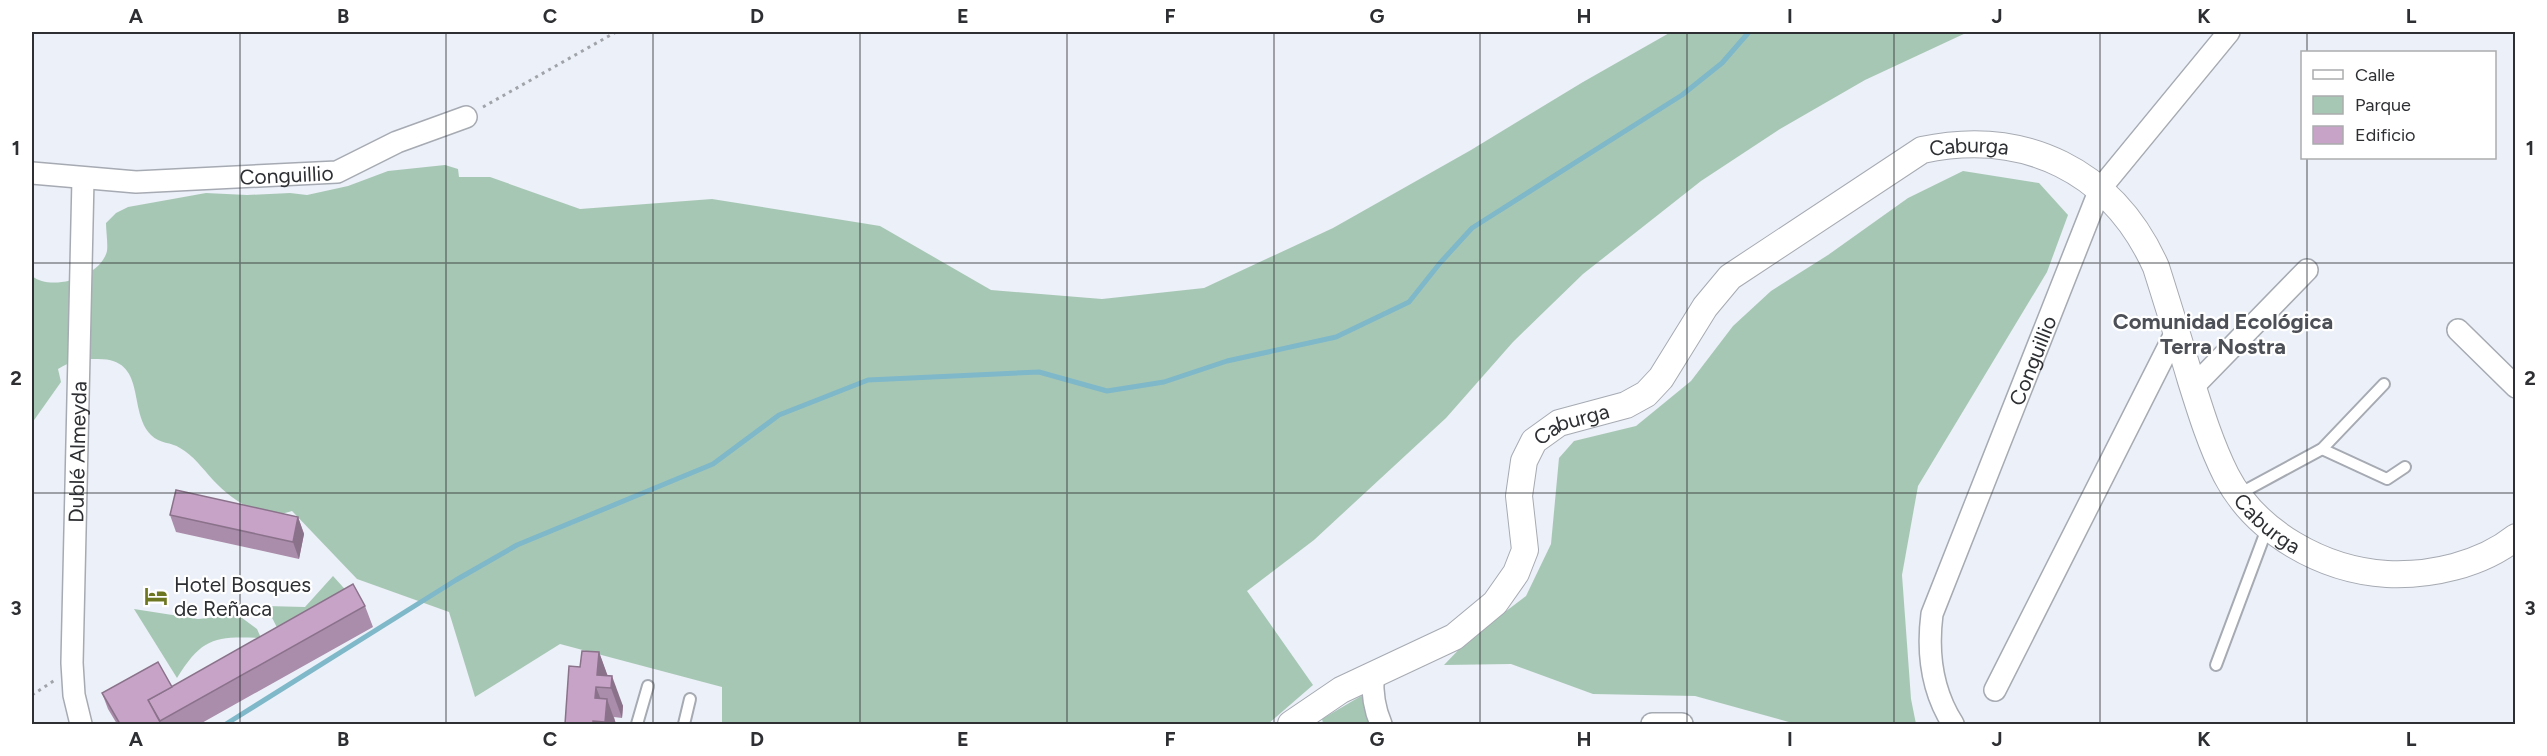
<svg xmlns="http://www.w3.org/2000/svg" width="2547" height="756" viewBox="0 0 2547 756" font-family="Figtree,sans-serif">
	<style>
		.green { fill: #a7c7b5 }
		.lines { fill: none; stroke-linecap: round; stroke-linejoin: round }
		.stream { stroke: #7fb8c9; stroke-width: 5 }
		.service-casing { stroke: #a6aab2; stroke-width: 14 }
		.minor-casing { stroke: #a6aab2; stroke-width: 24 }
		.tertiary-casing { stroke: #a6aab2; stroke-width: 28 }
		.path { stroke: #a0a3a9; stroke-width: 3; stroke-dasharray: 3 4.5; stroke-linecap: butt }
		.service { stroke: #fff; stroke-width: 10 }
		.minor { stroke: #fff; stroke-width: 21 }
		.tertiary { stroke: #fff; stroke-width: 26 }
		.wall { fill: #aa8cab }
		.shaded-wall { fill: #8b728b }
		.building { fill: #c6a3c7; stroke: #8b728b; stroke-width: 1.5 }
		.grid { fill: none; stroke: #2d2f32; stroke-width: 1.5; stroke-opacity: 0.55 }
		.labels { text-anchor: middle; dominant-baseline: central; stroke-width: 4.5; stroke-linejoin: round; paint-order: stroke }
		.street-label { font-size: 21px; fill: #2d2f32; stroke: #fff }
		.poi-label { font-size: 21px; fill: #2d2f32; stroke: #fff; text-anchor: start }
		.neighbourhood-label { font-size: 22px; font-weight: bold; fill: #4d5057; stroke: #fff }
		.neatline { fill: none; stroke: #2d2f32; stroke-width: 2 }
		.grid-label { font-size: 20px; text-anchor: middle; font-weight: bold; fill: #2d2f32 }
	</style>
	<rect width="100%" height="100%" fill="#ecf0f8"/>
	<g class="green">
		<path d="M1671 32H1968L1865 80 1780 129 1701 181 1583 274 1513 342 1446 418 1314 540 1247 591 1313 685 1268 724H722V687L560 644 475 697 449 612 357 579 292 511C263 522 233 501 213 480 203 469 193 455 180 448 171 442 160 444 151 435 127 410 148 358 97 359 81 359 71 361 58 369L61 382 32 423V276C51 292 101 277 107 251 108 243 106 231 106 223L116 213 128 207 206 193 247 195 290 193 307 195 348 186 388 171 445 165 458 169 459 177H490L580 209 712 199 880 226 991 290 1102 299 1204 288 1333 228 1471 150 1583 82Z"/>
		<path d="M1963 171 2039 183 2068 215 2047 272 1918 486 1902 575 1911 699 1916 724H1796L1695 696 1593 694 1511 664 1444 665 1468 640 1526 596 1551 544 1559 458 1574 441 1636 426 1691 381 1733 326 1771 291 1828 255 1908 198Z"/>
		<path d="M333 576 360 606 287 647 266 606 305 607Z"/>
		<path d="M134 609 198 619 238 615 257 629 261 638C216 636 202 637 177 678Z"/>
		<path d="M1361 696 1367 698 1371 724 1323 723 1322 719Z"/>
	</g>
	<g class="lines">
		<path class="stream" d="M226 724 456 580 517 545 713 464 779 415 868 380 1039 372 1107 391 1164 382 1227 361 1336 337 1409 302 1440 263 1472 228 1682 95 1722 63 1749 32"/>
		<g class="service-casing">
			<g id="service">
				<path d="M2322 449 2387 479 2405 467"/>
				<path d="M2239 494 2322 449 2384 384"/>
				<path d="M2216 665 2268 526"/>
				<path d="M637 724 648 686"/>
				<path d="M684 724 690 699"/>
			</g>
		</g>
		<g class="minor-casing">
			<g id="minor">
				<path id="s1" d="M32 173 136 182 337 172 397 142 466 117"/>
				<path d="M2458 330 2516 387"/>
				<path d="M2193 387 2307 270"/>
				<path d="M1373 676C1372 694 1374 708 1381 724"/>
				<path d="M1995 690 2176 332"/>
				<path id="s2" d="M81 724 74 695 72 663 83 179"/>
				<path d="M1652 724H1682"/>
				<path id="s3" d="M1953 724C1932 691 1927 653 1932 614L2100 189 2229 32"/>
			</g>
		</g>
		<g class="tertiary-casing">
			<g id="tertiary">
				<path id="s4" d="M1291 724 1341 690 1454 637 1495 603 1516 573 1525 550 1519 496 1524 461 1534 441 1559 423 1626 405 1646 394 1661 378 1705 307 1730 277 1922 150C2025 128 2113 171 2156 267 2168 305 2180 343 2191 381 2201 413 2211 445 2226 475 2256 533 2323 570 2387 574 2430 576 2481 565 2516 537"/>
			</g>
		</g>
		<g class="path">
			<path d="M483 107 616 32"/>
			<path d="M32 695 55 680"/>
		</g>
		<use href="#service" class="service"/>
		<use href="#minor" class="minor"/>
		<use href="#tertiary" class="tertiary"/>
	</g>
	<g class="wall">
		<path d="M170 515 298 517 304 534 299 559 176 532Z"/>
		<path d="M365 606 373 627 200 724H117L108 709 102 693 172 687Z"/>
		<path d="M599 652 607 675 623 706 622 718 614 717 616 724H565L580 667Z"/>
	</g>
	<g class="shaded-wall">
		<path d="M298 517 304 534 299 559 293 542Z"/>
		<path d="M599 652 610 682 597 675Z"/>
		<path d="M612 676 623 706 622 718 611 688Z"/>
		<path d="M596 687 606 713 607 699 616 724H606L595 698Z"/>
	</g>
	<g class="building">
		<path d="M176 490 298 517 293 542 170 515Z"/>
		<path d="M353 584 365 606 160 721 148 700Z"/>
		<path d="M582 651 599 652 597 675 612 676 611 688 596 687 595 698 607 699 605 722 593 721V724H565L569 666 580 667Z"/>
		<path d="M158 662 172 687 148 700 161 724H120L102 693Z"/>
	</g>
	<path class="grid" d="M240 32V724M446 32V724M653 32V724M860 32V724M1067 32V724M1274 32V724M1480 32V724M1687 32V724M1894 32V724M2100 32V724M2307 32V52M2307 158V724M32 263H2516M32 493H2516"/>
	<defs>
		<g id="hotel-bare" transform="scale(1.8)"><path d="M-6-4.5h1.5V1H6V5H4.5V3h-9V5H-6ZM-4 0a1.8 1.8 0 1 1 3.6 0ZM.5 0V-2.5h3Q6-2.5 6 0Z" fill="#6d7721" stroke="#fff" stroke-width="2.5" paint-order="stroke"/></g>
	</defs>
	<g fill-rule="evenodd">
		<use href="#hotel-bare" x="156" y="596"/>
	</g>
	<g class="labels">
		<g class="street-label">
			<text stroke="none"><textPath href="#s4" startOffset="957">Caburga</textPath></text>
			<text stroke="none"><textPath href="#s1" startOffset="255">Conguillio</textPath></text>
			<text stroke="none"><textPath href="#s3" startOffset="387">Conguillio</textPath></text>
			<text stroke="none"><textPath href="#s4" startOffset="454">Caburga</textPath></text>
			<text stroke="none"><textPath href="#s2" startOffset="273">Dublé Almeyda</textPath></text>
			<text stroke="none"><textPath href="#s4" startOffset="1479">Caburga</textPath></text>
		</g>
		<g class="poi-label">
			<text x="174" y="584">Hotel Bosques<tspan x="174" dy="24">de Reñaca</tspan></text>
		</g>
		<g class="neighbourhood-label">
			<text x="2223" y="321">Comunidad Ecológica<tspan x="2223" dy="25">Terra Nostra</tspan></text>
		</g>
	</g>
	<rect width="2547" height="756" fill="none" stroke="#ffffff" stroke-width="66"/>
	<rect x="2301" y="51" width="195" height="108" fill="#ffffff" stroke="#abacad" stroke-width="1.5"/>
	<rect x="2313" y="70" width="30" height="9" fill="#ffffff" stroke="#abacad" stroke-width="1.5"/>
	<text x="2355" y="81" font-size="18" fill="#2d2f32">Calle</text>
	<rect x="2313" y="96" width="30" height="18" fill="#a7c7b5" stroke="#abacad" stroke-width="1.5"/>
	<text x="2355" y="111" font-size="18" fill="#2d2f32">Parque</text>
	<rect x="2313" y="126" width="30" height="18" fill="#c6a3c7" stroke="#abacad" stroke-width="1.5"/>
	<text x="2355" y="141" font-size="18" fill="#2d2f32">Edificio</text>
	<rect x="33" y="33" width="2481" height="690" class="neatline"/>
	<g class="grid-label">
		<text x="136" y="23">A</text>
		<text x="343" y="23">B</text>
		<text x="550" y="23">C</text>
		<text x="757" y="23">D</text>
		<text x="963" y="23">E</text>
		<text x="1170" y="23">F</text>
		<text x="1377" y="23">G</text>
		<text x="1584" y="23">H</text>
		<text x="1790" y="23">I</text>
		<text x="1997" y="23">J</text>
		<text x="2204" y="23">K</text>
		<text x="2411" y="23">L</text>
		<text x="16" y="155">1</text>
		<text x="2530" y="155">1</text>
		<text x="16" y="385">2</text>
		<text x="2530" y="385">2</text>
		<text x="16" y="615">3</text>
		<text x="2530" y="615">3</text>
		<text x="136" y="746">A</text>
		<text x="343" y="746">B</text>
		<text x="550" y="746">C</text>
		<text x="757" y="746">D</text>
		<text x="963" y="746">E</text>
		<text x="1170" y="746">F</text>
		<text x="1377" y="746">G</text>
		<text x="1584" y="746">H</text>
		<text x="1790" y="746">I</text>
		<text x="1997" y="746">J</text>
		<text x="2204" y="746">K</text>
		<text x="2411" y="746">L</text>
	</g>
</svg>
